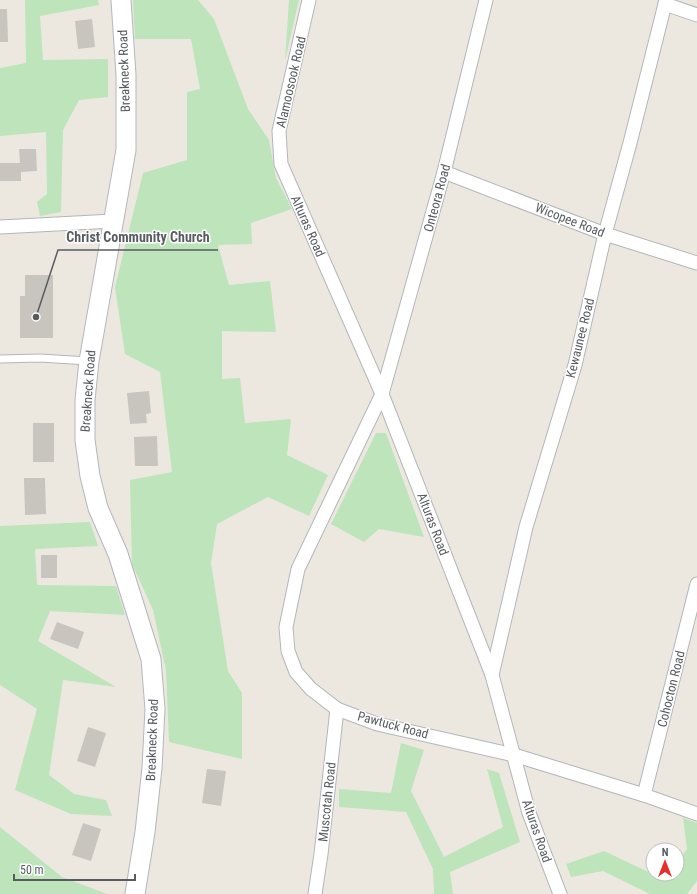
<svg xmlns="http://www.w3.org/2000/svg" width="697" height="894" viewBox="0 0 697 894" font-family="'Roboto Condensed',sans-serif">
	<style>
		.green { fill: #bde4bb }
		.building { fill: #c8c5bf }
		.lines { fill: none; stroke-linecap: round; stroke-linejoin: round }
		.lane-casing { stroke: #b2b6bb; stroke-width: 9 }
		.street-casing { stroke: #b2b6bb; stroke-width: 15 }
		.secondary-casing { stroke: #b3b7bd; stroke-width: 21 }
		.lane { stroke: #fff; stroke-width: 7 }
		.street { stroke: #fff; stroke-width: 13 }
		.secondary { stroke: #fff; stroke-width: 19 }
		.labels { text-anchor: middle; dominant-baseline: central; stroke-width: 3; stroke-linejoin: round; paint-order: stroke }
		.street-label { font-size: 13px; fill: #585c61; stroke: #fff }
		.leader { fill: none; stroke: #585c61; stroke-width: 1.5 }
		.callout-dot { fill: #585c61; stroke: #fff; stroke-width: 1.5 }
		.callout-label { font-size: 14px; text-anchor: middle; font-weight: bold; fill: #585c61; stroke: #fff; stroke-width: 3; stroke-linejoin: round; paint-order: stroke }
	</style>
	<rect width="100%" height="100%" fill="#ece8df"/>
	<g class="green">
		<path d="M25 0H98L99 5 40 16 43 60 108 59V97L79 100 63 130 61 212 40 216 37 202 47 194 46 132 0 136V68L26 63Z"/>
		<path d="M133 0H198L214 19 248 109 269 140 276 178 292 209 251 223 252 244 218 245 229 285 270 281 276 332 222 331V379L240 378 245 423 291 419 287 455 328 475 309 516 268 497 217 524 211 563 228 671 242 693V759L169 742 166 670 153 610 132 564 130 480 172 472 160 372 125 354 115 287 143 173 187 160V92L200 89 191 39H135Z"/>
		<path d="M289 0H299L285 61Z"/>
		<path d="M376 433H386L424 537 379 529 364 542 331 524Z"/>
		<path d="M90 522 98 546 35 549 37 585 116 586 125 615 50 611 38 641 116 687 63 680 49 775 74 794 106 800 112 816 71 814 15 790 37 709 0 685V526Z"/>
		<path d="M401 743 424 750 411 791 444 857 503 827 487 769 499 773 520 842 450 872 453 894H434L433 869 406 812 339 807V789L391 793Z"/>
		<path d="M683 818 697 823V881L687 894H650L603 871 571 877 566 864 604 851 663 879 667 874H677V862L687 849Z"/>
		<path d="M0 827 62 877 107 894H0Z"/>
	</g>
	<g class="building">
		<path d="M0 9H7L8 42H0Z"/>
		<path d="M92 19 95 47 78 49 75 21Z"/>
		<path d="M19 149H36L37 171 21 172V181H0V163H20Z"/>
		<path d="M25 275H53V338H20V296H25Z"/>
		<path d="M149 391 151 413 146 414 147 423 130 424 127 393Z"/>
		<rect x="33" y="423" width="21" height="39"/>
		<path d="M157 436 158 466H135L134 437Z"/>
		<path d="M24 478H45L46 514 25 515Z"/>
		<rect x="41" y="555" width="16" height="23"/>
		<path d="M57 622 84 632 78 649 50 639Z"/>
		<path d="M88 727 106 733 95 767 77 761Z"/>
		<path d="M207 769 226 771 221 806 202 803Z"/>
		<path d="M83 823 101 829 91 861 72 855Z"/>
	</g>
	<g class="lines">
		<g class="lane-casing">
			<path id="lane" d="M0 359 40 358 88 361"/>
		</g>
		<g class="street-casing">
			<g id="street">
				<path d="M309 0 279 131 281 164 382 394 492 675 529 813 560 894"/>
				<path d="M486 0 444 172 382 394 298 569 286 627 288 651 296 672 311 689 337 709 377 724 514 755 644 795 697 814"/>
				<path d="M665 4 697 15"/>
				<path d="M444 172 605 234 697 263"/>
				<path d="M0 227 113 221"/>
				<path d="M492 675 526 527 575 365 605 234 630 143 666 0"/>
				<path d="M644 795 697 584"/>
				<path d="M315 894 321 854 337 709"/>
			</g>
		</g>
		<g class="secondary-casing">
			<path id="secondary" d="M121 0 126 75V150L89 361 85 400V440L90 476 98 508 118 554 151 659 155 709 152 768 145 832 135 894"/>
		</g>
		<use href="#lane" class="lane"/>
		<use href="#street" class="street"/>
		<use href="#secondary" class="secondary"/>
	</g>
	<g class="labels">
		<g class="street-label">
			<text transform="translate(124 71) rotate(-92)">Breakneck Road</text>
			<text transform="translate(291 82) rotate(-77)">Alamoosook Road</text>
			<text transform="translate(437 198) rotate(-75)">Onteora Road</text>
			<text transform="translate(570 220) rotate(21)">Wicopee Road</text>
			<text transform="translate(308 226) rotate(66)">Alturas Road</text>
			<text transform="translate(580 338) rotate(-76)">Kewaunee Road</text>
			<text transform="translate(88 391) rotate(-86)">Breakneck Road</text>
			<text transform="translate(433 524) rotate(69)">Alturas Road</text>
			<text transform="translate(671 689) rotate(-76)">Cohocton Road</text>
			<text transform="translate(393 725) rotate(15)">Pawtuck Road</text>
			<text transform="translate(152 740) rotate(-88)">Breakneck Road</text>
			<text transform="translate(327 802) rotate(-84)">Muscotah Road</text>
			<text transform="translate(537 831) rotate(71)">Alturas Road</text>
		</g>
	</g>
	<path class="leader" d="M36 317L58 250H218"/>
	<circle class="callout-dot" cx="36" cy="317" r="4"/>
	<g class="callout-label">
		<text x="138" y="242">Christ Community Church</text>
	</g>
	<g transform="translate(665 862)"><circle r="19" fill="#ffffff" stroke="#bcbec0"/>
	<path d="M0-3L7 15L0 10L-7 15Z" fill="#e92e28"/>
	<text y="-6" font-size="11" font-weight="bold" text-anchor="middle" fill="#585c61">N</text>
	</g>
	<path d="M14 874v6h121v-6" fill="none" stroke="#585c61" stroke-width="2"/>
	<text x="20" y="874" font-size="12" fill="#585c61" stroke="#ffffff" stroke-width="3" paint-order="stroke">50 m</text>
</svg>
